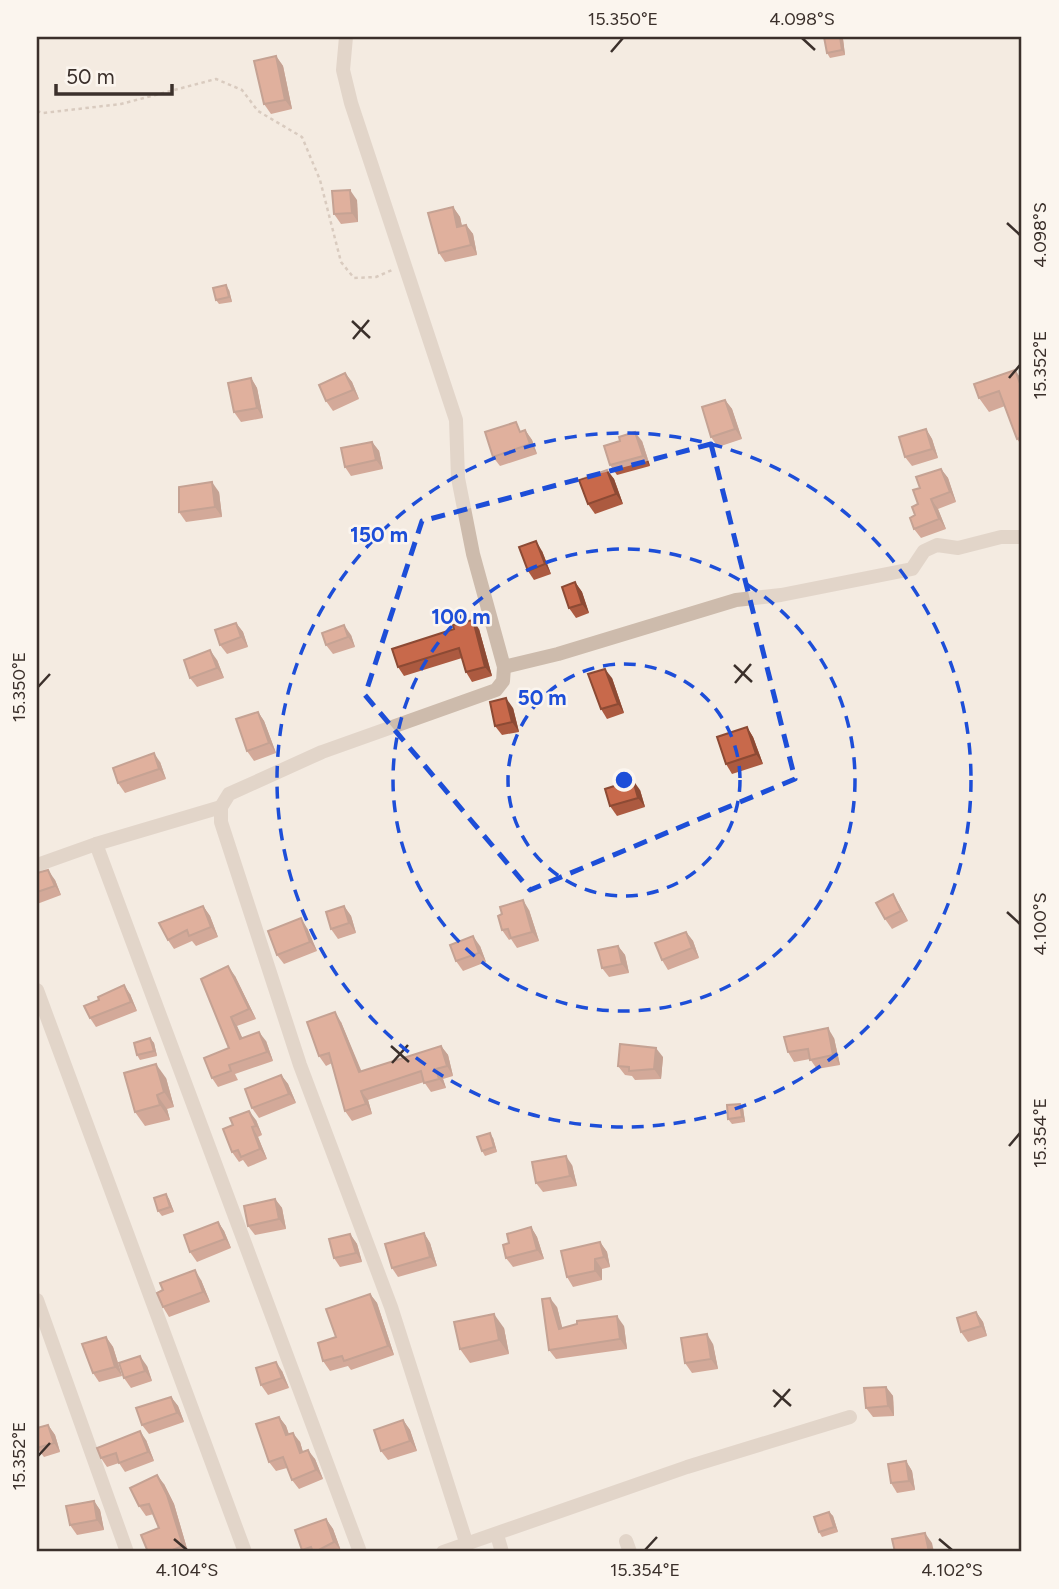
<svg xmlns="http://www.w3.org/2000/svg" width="1059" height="1589" viewBox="0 0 1059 1589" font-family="Figtree,sans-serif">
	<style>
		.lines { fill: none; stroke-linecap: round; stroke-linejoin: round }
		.path { stroke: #b9a596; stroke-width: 2.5; stroke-dasharray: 3.5 3.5; stroke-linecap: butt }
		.street { stroke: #cdbbac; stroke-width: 14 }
		.wall { fill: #ac5a40 }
		.shaded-wall { fill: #8c4a34 }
		.building { fill: #c8694b; stroke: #8c4a34; stroke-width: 2 }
		.marked { fill: none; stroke: #1d4ed8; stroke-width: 5; stroke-dasharray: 14 9; stroke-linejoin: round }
		.ticks { fill: none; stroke: #3b302b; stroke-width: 2.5 }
		.ring { fill: none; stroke: #1d4ed8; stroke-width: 3.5; stroke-dasharray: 12 9 }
		.centre { fill: #1d4ed8; stroke: #fbf5ee; stroke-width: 3.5 }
		.ring-label { font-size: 21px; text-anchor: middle; font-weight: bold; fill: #1d4ed8; stroke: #fbf5ee; stroke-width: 5; stroke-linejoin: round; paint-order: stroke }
		.neatline { fill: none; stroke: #3b302b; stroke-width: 2.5 }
		.ticks-label { font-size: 18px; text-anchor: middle; fill: #3b302b }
	</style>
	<rect width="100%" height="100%" fill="#f4ebe1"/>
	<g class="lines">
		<path class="path" d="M37 111 43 113 121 104 216 79 242 90 258 111 302 137 320 180 341 262 354 278 376 277 392 270"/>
		<g class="street">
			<path d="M346 37 343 70 351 103 456 420 458 478 473 554 504 667 503 681 496 690 322 752 229 794 221 807V822L300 1065 391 1307 467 1545"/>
			<path d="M504 667 558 654 736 600 781 595 912 569 924 551 937 545 958 548 1001 537H1022"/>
			<path d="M96 844 360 1552"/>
			<path d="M37 865 96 844 221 807"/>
			<path d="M37 990 245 1552"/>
			<path d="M37 1300 127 1552"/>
			<path d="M497 1535 502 1552"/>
			<path d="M626 1541 630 1552"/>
			<path d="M443 1552 687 1467 850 1417"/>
		</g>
	</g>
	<g class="wall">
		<path d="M824 37H841L843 39 845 55 830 58 827 53Z"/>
		<path d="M276 56 283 66 292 109 271 114 264 104Z"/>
		<path d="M357 200 358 222 341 224 334 214Z"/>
		<path d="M453 207 460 217 462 226 466 225 473 234 477 255 445 262 439 253Z"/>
		<path d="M229 290 232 302 219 304 216 300Z"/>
		<path d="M345 373 352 382 359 399 333 411 326 401Z"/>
		<path d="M251 378 257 388 263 418 241 422 234 412Z"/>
		<path d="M1022 380V446L1017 439 1005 406 989 412 979 398Z"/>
		<path d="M725 400 732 409 742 439 718 447 711 437Z"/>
		<path d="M926 429 932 439 938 458 912 466 905 457Z"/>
		<path d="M525 430 532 440 537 454 500 466 493 457 523 431Z"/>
		<path d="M642 441 650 466 617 475 610 465Z"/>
		<path d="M372 442 379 451 383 469 351 476 345 467Z"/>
		<path d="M941 469 948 478 956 502 938 509 946 529 921 538 914 529 915 515 918 504 920 488Z"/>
		<path d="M607 470 614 479 623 504 595 514 588 504Z"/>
		<path d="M219 492 222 517 186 522 179 512Z"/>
		<path d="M542 551 551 574 534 580 528 571Z"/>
		<path d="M575 582 582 592 589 613 576 618 569 608Z"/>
		<path d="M236 623 243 632 248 647 227 654 220 645Z"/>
		<path d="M479 629 492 676 472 682 466 672 462 658 404 676 398 667Z"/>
		<path d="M351 635 355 647 333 654 326 645Z"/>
		<path d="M217 660 224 678 197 687 190 678Z"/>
		<path d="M612 678 624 713 607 719 601 709Z"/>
		<path d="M513 708 519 732 502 735 495 726Z"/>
		<path d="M258 712 264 721 276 753 254 761 247 751Z"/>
		<path d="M747 727 753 737 763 764 732 774 726 764Z"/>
		<path d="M160 762 166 779 125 793 118 783Z"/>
		<path d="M640 790 645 807 617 816 610 806Z"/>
		<path d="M37 873 55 880 61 895 37 904Z"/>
		<path d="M899 904 908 921 892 929 885 919Z"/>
		<path d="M203 906 210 916 218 937 196 946 192 941 174 949 168 940Z"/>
		<path d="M344 906 351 916 356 933 338 939 331 929Z"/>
		<path d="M529 910 539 941 517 948 511 939 509 940 502 930Z"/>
		<path d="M307 928 317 951 284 964 277 955Z"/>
		<path d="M686 932 693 941 699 958 668 970 662 960Z"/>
		<path d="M480 946 486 962 463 971 456 961Z"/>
		<path d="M618 946 625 955 629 973 609 977 602 968Z"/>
		<path d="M235 976 256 1019 237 1026 242 1038 266 1041 273 1061 235 1074 238 1080 218 1087 212 1078 229 1048 201 979Z"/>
		<path d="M130 994 137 1011 96 1027 90 1018 99 1000Z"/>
		<path d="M341 1022 361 1072 441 1046 448 1055 453 1076 443 1079 446 1088 431 1092 424 1082 368 1100 372 1114 352 1121 345 1111 332 1063 326 1066 319 1056Z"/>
		<path d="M150 1038 154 1043 157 1056 140 1060 137 1055Z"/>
		<path d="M834 1038 840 1065 817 1069 810 1059 794 1062 788 1052Z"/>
		<path d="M663 1057 661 1079 635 1080 632 1076 625 1075 618 1066Z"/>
		<path d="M281 1075 288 1084 296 1103 259 1118 252 1108Z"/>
		<path d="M166 1078 174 1107 167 1109 170 1120 145 1126 135 1112Z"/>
		<path d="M743 1108 745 1122 732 1124 728 1119Z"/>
		<path d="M256 1120 262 1135 258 1137 267 1159 248 1167 243 1160 239 1162 232 1152Z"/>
		<path d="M493 1138 497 1152 485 1156 482 1151Z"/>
		<path d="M572 1165 577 1186 543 1192 536 1183Z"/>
		<path d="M166 1194 169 1199 174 1212 162 1216 158 1211Z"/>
		<path d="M275 1199 282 1208 286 1229 255 1235 248 1226Z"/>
		<path d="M218 1222 224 1231 231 1248 197 1262 190 1252Z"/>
		<path d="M531 1227 537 1237 544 1259 513 1267 506 1258 509 1243Z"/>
		<path d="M424 1233 430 1243 437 1266 398 1277 392 1268Z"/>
		<path d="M350 1234 357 1244 362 1262 340 1267 334 1258Z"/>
		<path d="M600 1242 607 1252 610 1267 602 1269V1280L573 1287 567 1277Z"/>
		<path d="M201 1280 210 1302 169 1317 163 1307Z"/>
		<path d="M370 1294 377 1303 394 1355 351 1370 348 1366 330 1371 323 1361 336 1337Z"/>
		<path d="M557 1307 562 1328 624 1326 627 1349 556 1359 549 1350Z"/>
		<path d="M976 1312 983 1322 987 1336 968 1342 961 1332Z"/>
		<path d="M504 1328 509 1354 470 1363 460 1349Z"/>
		<path d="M106 1337 113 1347 122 1376 99 1382 93 1373Z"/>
		<path d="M713 1344 718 1369 692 1373 685 1363Z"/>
		<path d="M147 1366 152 1381 131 1388 124 1378Z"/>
		<path d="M282 1371 289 1388 268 1395 261 1385Z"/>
		<path d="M886 1387 893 1396 894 1416 873 1417 866 1408Z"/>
		<path d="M171 1397 178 1406 184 1422 149 1434 142 1425Z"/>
		<path d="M279 1417 286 1426 289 1434 300 1442 303 1452 315 1459 323 1479 299 1489 292 1480 287 1468 276 1471 269 1462Z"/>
		<path d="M403 1420 410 1430 417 1451 388 1460 381 1451Z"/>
		<path d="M48 1425 55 1435 60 1452 44 1457 37 1448Z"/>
		<path d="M146 1440 154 1461 125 1472 119 1463 107 1467 101 1458Z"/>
		<path d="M906 1461 912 1471 915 1490 897 1493 891 1483Z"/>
		<path d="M164 1484 174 1504 188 1552H148L159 1528 154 1514 146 1516 139 1506Z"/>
		<path d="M94 1501 100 1510 104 1530 77 1535 70 1525Z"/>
		<path d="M829 1512 833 1516 838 1532 822 1537 819 1532Z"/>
		<path d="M326 1519 333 1529 341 1551 304 1552 302 1550Z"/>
	</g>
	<g class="shaded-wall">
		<path d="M840 37 843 39 845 55 842 50Z"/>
		<path d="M276 56 283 66 292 109 285 100Z"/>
		<path d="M350 190 357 200 358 222 352 213Z"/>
		<path d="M453 207 460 217 464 236 457 227Z"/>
		<path d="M466 225 473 234 477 255 471 245Z"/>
		<path d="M226 285 229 290 232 302 229 297Z"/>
		<path d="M1015 370 1022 380V389Z"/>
		<path d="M345 373 352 382 359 399 353 390Z"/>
		<path d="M251 378 257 388 263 418 257 408Z"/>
		<path d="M725 400 732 409 742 439 735 429Z"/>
		<path d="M926 429 932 439 938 458 932 449Z"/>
		<path d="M525 430 532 440 537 454 530 444Z"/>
		<path d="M635 432 642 441 650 466 643 456Z"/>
		<path d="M372 442 379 451 383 469 376 460Z"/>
		<path d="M941 469 948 478 956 502 950 492Z"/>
		<path d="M607 470 614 479 623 504 616 494Z"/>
		<path d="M212 482 219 492 222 517 215 507Z"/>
		<path d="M931 499 938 509 946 529 939 519Z"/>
		<path d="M536 541 542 551 551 574 545 564Z"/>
		<path d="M575 582 582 592 589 613 582 604Z"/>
		<path d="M473 620 479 629 492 676 485 667Z"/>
		<path d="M236 623 243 632 248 647 241 637Z"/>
		<path d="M344 625 351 635 355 647 348 637Z"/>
		<path d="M210 650 217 660 224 678 217 668Z"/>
		<path d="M605 669 612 678 624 713 618 704Z"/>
		<path d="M506 698 513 708 519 732 512 722Z"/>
		<path d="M258 712 264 721 276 753 269 743Z"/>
		<path d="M747 727 753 737 763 764 756 754Z"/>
		<path d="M154 753 160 762 166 779 159 769Z"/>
		<path d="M633 780 640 790 645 807 638 798Z"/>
		<path d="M48 870 55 880 61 895 55 886Z"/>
		<path d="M893 894 899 904 908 921 901 911Z"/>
		<path d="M523 900 529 910 539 941 532 932Z"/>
		<path d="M203 906 210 916 218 937 211 927Z"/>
		<path d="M344 906 351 916 356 933 349 923Z"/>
		<path d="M301 918 307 928 317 951 310 942Z"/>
		<path d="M686 932 693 941 699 958 692 948Z"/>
		<path d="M473 936 480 946 486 962 479 953Z"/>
		<path d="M618 946 625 955 629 973 622 964Z"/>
		<path d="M228 966 235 976 256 1019 249 1009Z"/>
		<path d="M124 985 130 994 137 1011 131 1002Z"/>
		<path d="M335 1012 341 1022 366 1082 359 1072Z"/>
		<path d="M231 1017 237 1026 247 1048 240 1039Z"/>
		<path d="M828 1028 834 1038 840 1065 833 1055Z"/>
		<path d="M259 1032 266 1041 273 1061 267 1052Z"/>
		<path d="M150 1038 154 1043 157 1056 154 1051Z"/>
		<path d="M441 1046 448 1055 453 1076 447 1066Z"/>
		<path d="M656 1048 663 1057 661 1079 654 1069Z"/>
		<path d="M156 1064 166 1078 174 1107 164 1092Z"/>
		<path d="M436 1069 443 1079 446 1088 439 1079Z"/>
		<path d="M281 1075 288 1084 296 1103 289 1094Z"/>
		<path d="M361 1091 368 1100 372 1114 366 1104Z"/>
		<path d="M157 1095 167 1109 170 1120 160 1105Z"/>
		<path d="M740 1104 743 1108 745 1122 742 1117Z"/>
		<path d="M249 1111 256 1120 262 1135 256 1126Z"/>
		<path d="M252 1127 258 1137 267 1159 260 1149Z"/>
		<path d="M490 1133 493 1138 497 1152 494 1147Z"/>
		<path d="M566 1156 572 1165 577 1186 570 1176Z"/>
		<path d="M166 1194 169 1199 174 1212 170 1207Z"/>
		<path d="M275 1199 282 1208 286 1229 279 1219Z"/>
		<path d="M218 1222 224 1231 231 1248 225 1239Z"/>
		<path d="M531 1227 537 1237 544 1259 537 1250Z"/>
		<path d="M424 1233 430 1243 437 1266 430 1257Z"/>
		<path d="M350 1234 357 1244 362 1262 356 1253Z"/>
		<path d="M600 1242 607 1252 610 1267 604 1257Z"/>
		<path d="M595 1259 602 1269V1280L595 1271Z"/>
		<path d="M195 1270 201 1280 210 1302 203 1292Z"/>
		<path d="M370 1294 377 1303 394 1355 388 1346Z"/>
		<path d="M550 1298 557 1307 565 1338 559 1329Z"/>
		<path d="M976 1312 983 1322 987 1336 981 1326Z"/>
		<path d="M494 1314 504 1328 509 1354 499 1340Z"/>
		<path d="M617 1316 624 1326 627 1349 620 1339Z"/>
		<path d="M707 1334 713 1344 718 1369 711 1359Z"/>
		<path d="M106 1337 113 1347 122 1376 115 1367Z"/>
		<path d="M140 1356 147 1366 152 1381 145 1371Z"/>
		<path d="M276 1362 282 1371 289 1388 282 1378Z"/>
		<path d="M886 1387 893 1396 894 1416 888 1406Z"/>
		<path d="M171 1397 178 1406 184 1422 177 1413Z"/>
		<path d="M279 1417 286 1426 292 1445 286 1435Z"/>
		<path d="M403 1420 410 1430 417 1451 410 1441Z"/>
		<path d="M48 1425 55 1435 60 1452 54 1443Z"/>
		<path d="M140 1431 146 1440 154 1461 148 1452Z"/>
		<path d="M293 1433 300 1442 306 1463 300 1453Z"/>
		<path d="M308 1450 315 1459 323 1479 316 1470Z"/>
		<path d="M906 1461 912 1471 915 1490 909 1481Z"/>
		<path d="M157 1475 164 1484 174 1504 188 1552H187L183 1546Z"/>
		<path d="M94 1501 100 1510 104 1530 97 1520Z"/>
		<path d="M829 1512 833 1516 838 1532 834 1527Z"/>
		<path d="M326 1519 333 1529 341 1551 334 1542Z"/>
		<path d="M925 1533 932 1543 934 1552H929Z"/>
	</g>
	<g class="building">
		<path d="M824 37H840L842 50 827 53Z"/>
		<path d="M276 56 285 100 264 104 254 61Z"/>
		<path d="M350 190 352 213 334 214 332 191Z"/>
		<path d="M453 207 457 227 466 225 471 245 439 253 428 213Z"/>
		<path d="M226 285 229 297 216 300 213 288Z"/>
		<path d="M1015 370 1022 389V437L1017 439 999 391 979 398 974 384Z"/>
		<path d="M345 373 353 390 326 401 319 385Z"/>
		<path d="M251 378 257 408 234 412 228 383Z"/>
		<path d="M725 400 735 429 711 437 702 407Z"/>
		<path d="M516 422 520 432 525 430 530 444 493 457 485 432Z"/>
		<path d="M926 429 932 449 905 457 899 437Z"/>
		<path d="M635 432 643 456 610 465 604 446 620 441 619 437Z"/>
		<path d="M372 442 376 460 345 467 341 448Z"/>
		<path d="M941 469 950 492 931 499 939 519 914 529 910 518 915 515 912 507 918 504 913 490 920 488 916 477Z"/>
		<path d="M607 470 616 494 588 504 579 480Z"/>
		<path d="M212 482 215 507 179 512V487Z"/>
		<path d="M536 541 545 564 528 571 519 547Z"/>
		<path d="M575 582 582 604 569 608 562 587Z"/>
		<path d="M473 620 485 667 466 672 459 648 398 667 392 649 454 629 453 625Z"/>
		<path d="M236 623 241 637 220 645 215 630Z"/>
		<path d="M344 625 348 637 326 645 322 633Z"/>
		<path d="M210 650 217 668 190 678 184 660Z"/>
		<path d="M605 669 618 704 601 709 588 674Z"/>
		<path d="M506 698 512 722 495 726 490 702Z"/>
		<path d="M258 712 269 743 247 751 236 719Z"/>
		<path d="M747 727 756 754 726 764 717 737Z"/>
		<path d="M154 753 159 769 118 783 113 768Z"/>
		<path d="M633 780 638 798 610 806 605 789Z"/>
		<path d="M48 870 55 886 37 892V873Z"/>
		<path d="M893 894 901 911 885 919 876 903Z"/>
		<path d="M523 900 532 932 511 938 508 929 502 930 498 916 502 914 500 907Z"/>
		<path d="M203 906 211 927 189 936 187 930 168 940 159 923Z"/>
		<path d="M344 906 349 923 331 929 326 912Z"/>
		<path d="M301 918 310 942 277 955 268 931Z"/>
		<path d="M686 932 692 948 662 960 655 943Z"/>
		<path d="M473 936 479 953 456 961 450 945Z"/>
		<path d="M618 946 622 964 602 968 598 950Z"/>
		<path d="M228 966 249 1009 231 1017 240 1039 259 1032 267 1052 229 1065 231 1071 212 1078 204 1058 229 1048 201 979Z"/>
		<path d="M124 985 131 1002 90 1018 84 1006 99 1000 98 997Z"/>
		<path d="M335 1012 359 1072 441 1046 447 1066 436 1069 439 1079 424 1083 421 1071 361 1091 366 1104 345 1111 329 1053 319 1056 307 1022Z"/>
		<path d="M828 1028 833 1055 810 1060 808 1049 788 1052 784 1037Z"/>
		<path d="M150 1038 154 1051 137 1055 134 1043Z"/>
		<path d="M620 1044 656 1048 654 1069 629 1071V1067L618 1066Z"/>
		<path d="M156 1064 164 1092 157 1095 160 1105 135 1112 124 1073Z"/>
		<path d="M281 1075 289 1094 252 1108 245 1089Z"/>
		<path d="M740 1104 742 1117 728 1119 727 1105Z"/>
		<path d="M249 1111 256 1126 252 1127 260 1149 241 1157 238 1150 232 1152 223 1129 233 1125 230 1118Z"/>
		<path d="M490 1133 494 1147 482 1151 477 1137Z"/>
		<path d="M566 1156 570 1176 536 1183 532 1162Z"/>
		<path d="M166 1194 170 1207 158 1211 154 1198Z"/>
		<path d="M275 1199 279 1219 248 1226 244 1206Z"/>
		<path d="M218 1222 225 1239 190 1252 184 1235Z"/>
		<path d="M531 1227 537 1250 506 1258 503 1245 509 1243 507 1234Z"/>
		<path d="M424 1233 430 1257 392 1268 385 1244Z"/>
		<path d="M350 1234 356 1253 334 1258 329 1239Z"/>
		<path d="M600 1242 604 1257 595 1259V1271L567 1277 561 1251Z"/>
		<path d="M195 1270 203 1292 163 1307 157 1293 163 1290 160 1283Z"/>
		<path d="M370 1294 388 1346 344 1361 342 1356 323 1361 318 1343 336 1337 326 1309Z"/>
		<path d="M550 1298 559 1329 577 1324V1321L617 1316 620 1339 549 1350 542 1299Z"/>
		<path d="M976 1312 981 1326 961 1332 957 1318Z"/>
		<path d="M494 1314 499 1340 460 1349 454 1322Z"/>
		<path d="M707 1334 711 1359 685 1363 681 1338Z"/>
		<path d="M106 1337 115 1367 93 1373 82 1344Z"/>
		<path d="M140 1356 145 1371 124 1378 119 1363Z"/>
		<path d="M276 1362 282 1378 261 1385 256 1368Z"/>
		<path d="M886 1387 888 1406 866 1408 864 1388Z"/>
		<path d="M171 1397 177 1413 142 1425 136 1408Z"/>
		<path d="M279 1417 286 1435 293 1433 300 1453 308 1450 316 1470 292 1480 283 1457 269 1462 256 1424Z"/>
		<path d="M403 1420 410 1441 381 1451 374 1430Z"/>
		<path d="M48 1425 54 1443 37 1448V1428Z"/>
		<path d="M140 1431 148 1452 119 1463 116 1453 101 1458 97 1448Z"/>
		<path d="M906 1461 909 1481 891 1483 888 1464Z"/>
		<path d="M157 1475 167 1495 183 1546 167 1552H148L141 1535 159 1528 149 1504 139 1506 130 1488Z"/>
		<path d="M94 1501 97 1520 70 1525 66 1506Z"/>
		<path d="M829 1512 834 1527 819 1532 814 1517Z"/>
		<path d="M326 1519 334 1542 315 1552H313L311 1547 302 1550 295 1530Z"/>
		<path d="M925 1533 929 1552H895L892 1539Z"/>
	</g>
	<path d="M0 0H1059V1589H0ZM711 444 795 779 530 890 365 695 422 521Z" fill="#f4ebe1" fill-opacity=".55" fill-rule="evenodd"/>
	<path class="marked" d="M711 444 795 779 530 890 365 695 422 521Z"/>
	<path class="ticks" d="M802 38 815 50M611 52 623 38M1007 223 1020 235M352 321 370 338M353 339 369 320M1009 378 1020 365M734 665 752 682M735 683 751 664M38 687 50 674M1007 912 1020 924M391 1046 409 1062M392 1063 408 1045M1009 1146 1020 1133M773 1390 791 1406M774 1407 790 1389M38 1456 50 1443M174 1539 187 1550M939 1539 952 1550M645 1550 657 1537"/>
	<g class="ring">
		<circle cx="624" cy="780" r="116"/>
		<circle cx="624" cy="780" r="231"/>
		<circle cx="624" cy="780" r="347"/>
	</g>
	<circle cx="624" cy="780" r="10" class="centre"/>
	<g class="ring-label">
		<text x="379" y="542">150 m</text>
		<text x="461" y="624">100 m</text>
		<text x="542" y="705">50 m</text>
	</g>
	<rect width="1059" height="1589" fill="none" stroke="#fbf5ee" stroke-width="77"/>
	<path d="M56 84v10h116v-10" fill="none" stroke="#3b302b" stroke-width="3.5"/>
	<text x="66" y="84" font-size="21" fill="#3b302b" stroke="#fbf5ee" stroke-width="5" paint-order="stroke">50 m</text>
	<rect x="38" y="38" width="982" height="1512" class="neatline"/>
	<g class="ticks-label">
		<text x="623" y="25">15.350°E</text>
		<text x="802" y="25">4.098°S</text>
		<text transform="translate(1040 235) rotate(-90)" y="6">4.098°S</text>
		<text transform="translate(1040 365) rotate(-90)" y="6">15.352°E</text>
		<text transform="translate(19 687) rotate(-90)" y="6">15.350°E</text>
		<text transform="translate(1040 924) rotate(-90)" y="6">4.100°S</text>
		<text transform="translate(1040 1133) rotate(-90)" y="6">15.354°E</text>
		<text transform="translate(19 1456) rotate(-90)" y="6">15.352°E</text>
		<text x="187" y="1576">4.104°S</text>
		<text x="645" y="1576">15.354°E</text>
		<text x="952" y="1576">4.102°S</text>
	</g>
</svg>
